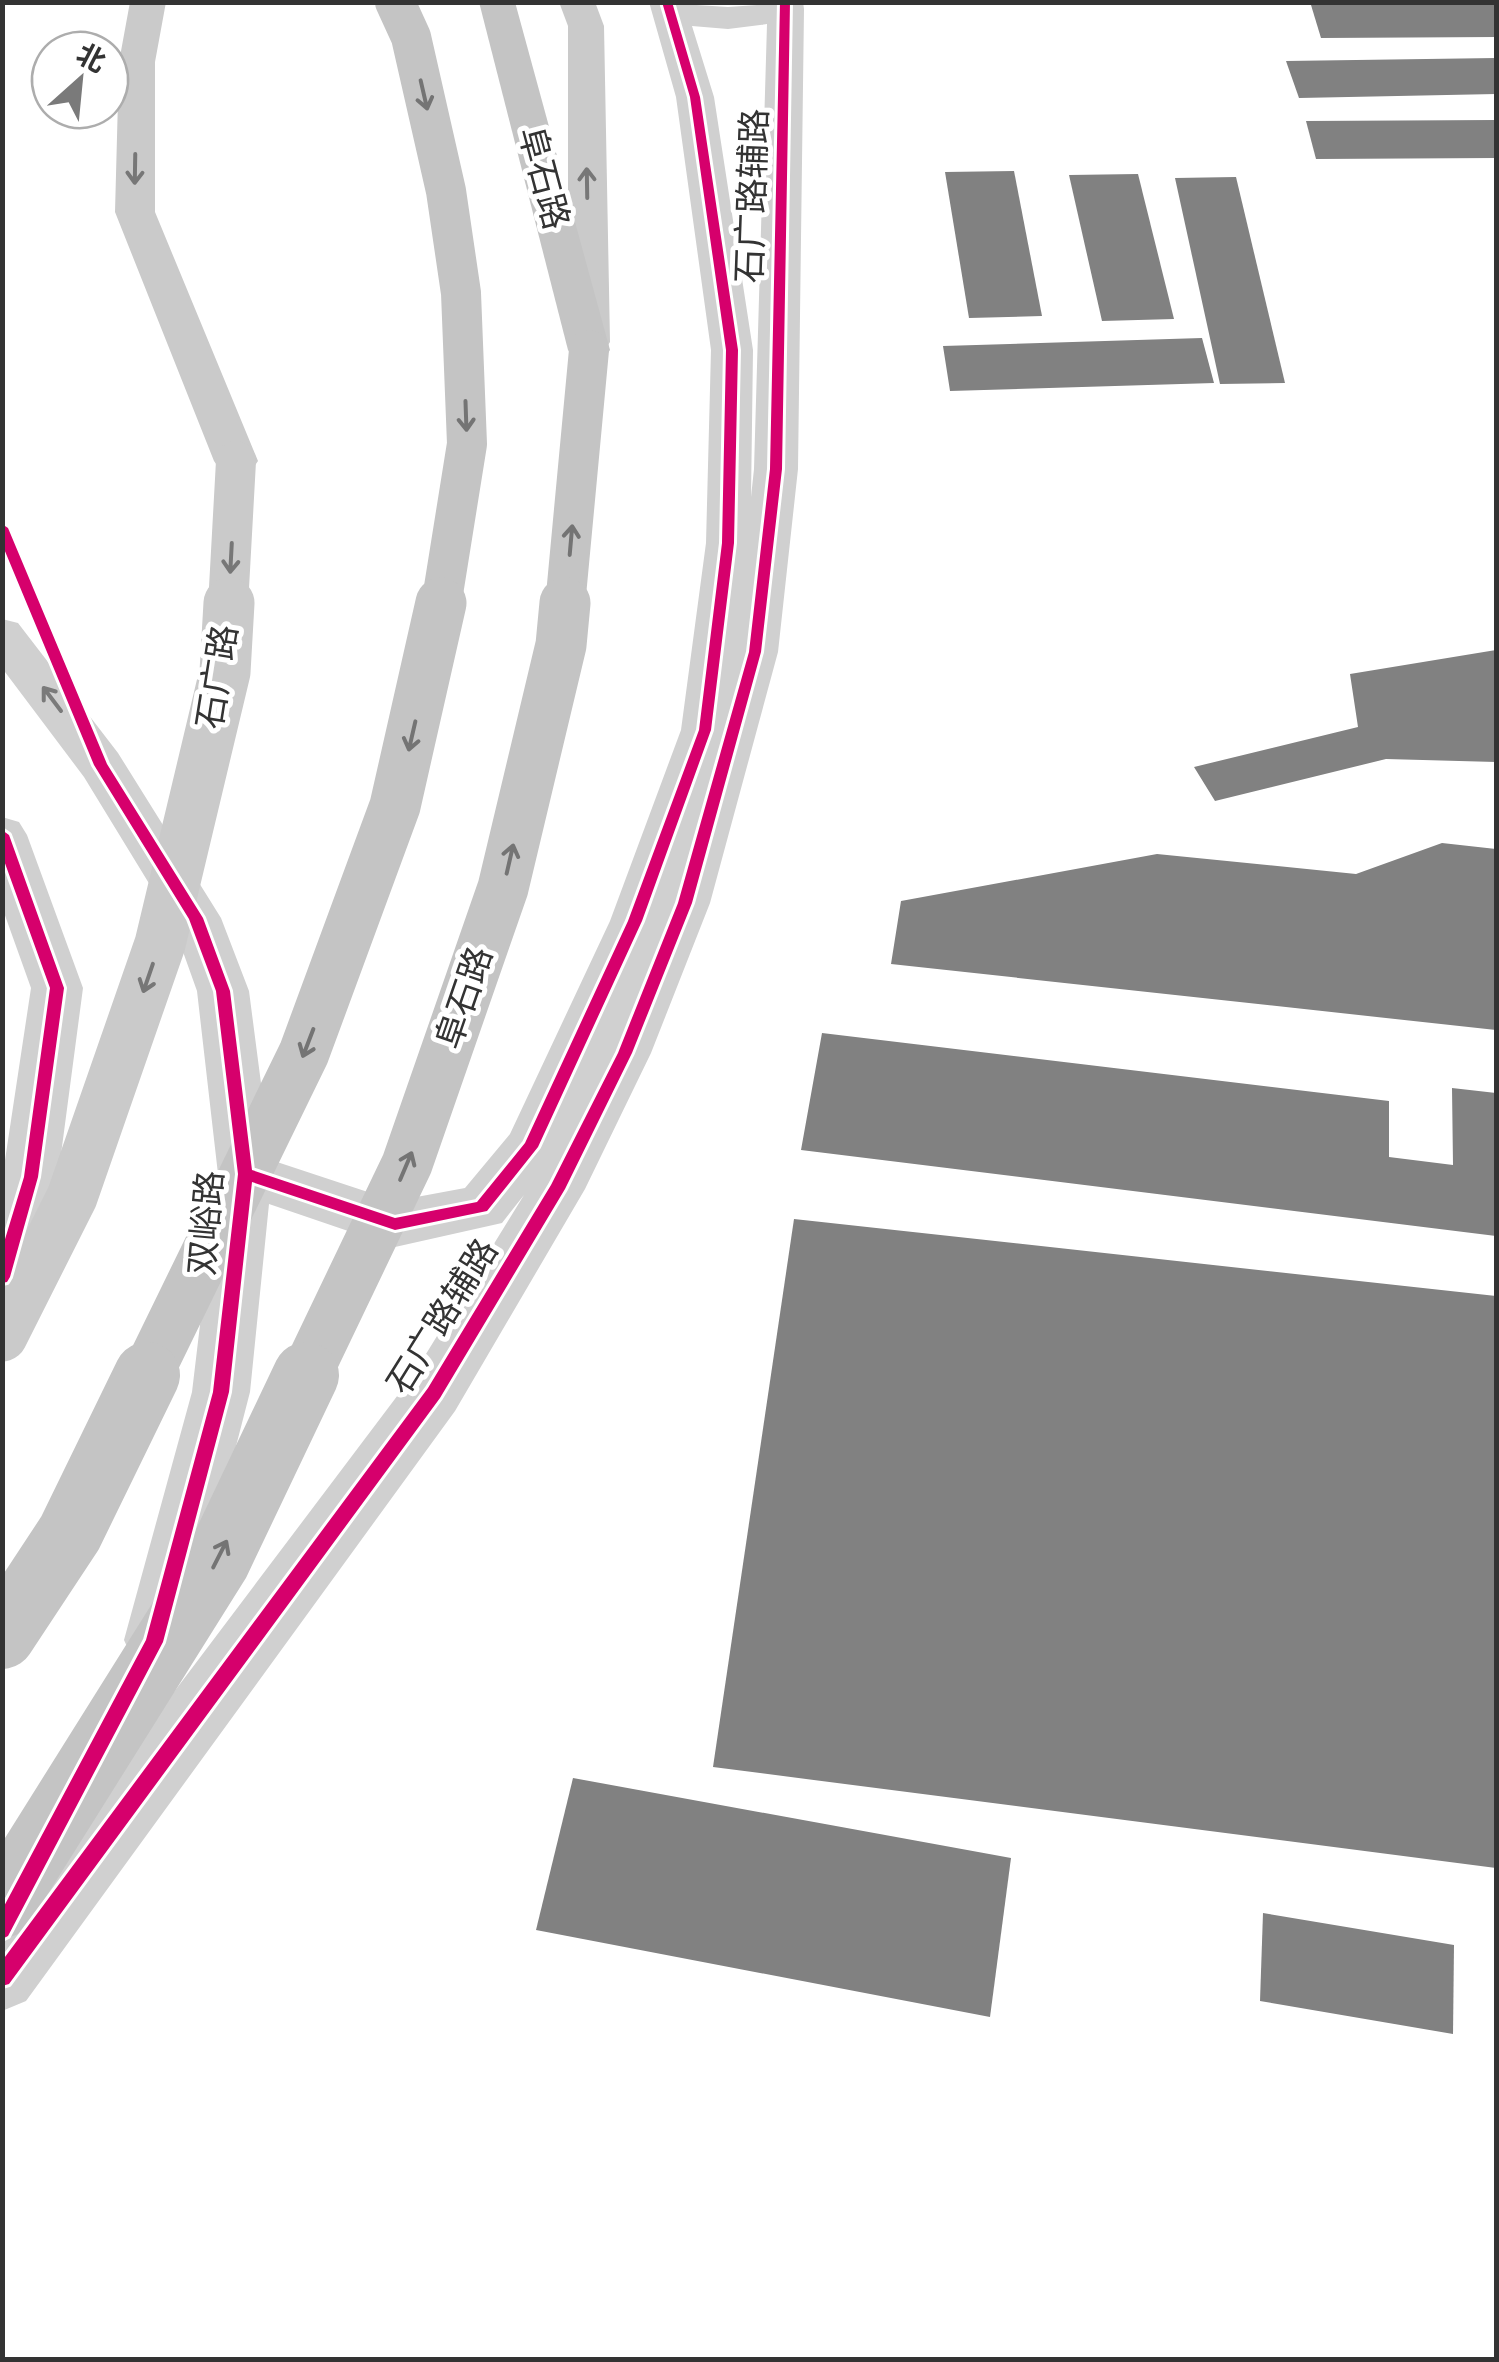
<svg xmlns="http://www.w3.org/2000/svg" width="1499" height="2362" viewBox="0 0 1499 2362" font-family="'Source Sans 3','Noto Sans SC',sans-serif">
	<style>
		.building { fill: #818181 }
		.lines { fill: none; stroke-linecap: round; stroke-linejoin: round }
		.secondary { fill: #d0d0d0; fill-rule: evenodd }
		.primary { fill: #cacaca; fill-rule: evenodd }
		.highway { fill: #c4c4c4; fill-rule: evenodd }
		.primary-bridge-far1 { stroke: #cacaca; stroke-width: 40 }
		.primary-bridge { stroke: #cacaca; stroke-width: 51 }
		.highway-bridge-far2 { stroke: #c4c4c4; stroke-width: 40 }
		.highway-bridge-far1 { stroke: #c4c4c4; stroke-width: 51 }
		.highway-bridge { stroke: #c4c4c4; stroke-width: 66 }
		.cycleway-casing { stroke: #fff; stroke-width: 6 }
		.cycleway { fill: #d6006c; fill-rule: evenodd }
		.oneway { stroke: #747474 }
		.oneway2 { stroke: #777 }
		.oneway3 { stroke: #7a7a7a }
		.labels { text-anchor: middle; dominant-baseline: central; stroke-width: 10; stroke-linejoin: round; paint-order: stroke }
		.street-label { font-size: 35px; fill: #333; stroke: #fff }
	</style>
	<rect width="100%" height="100%" fill="#fff"/>
	<g class="building">
		<path d="M1496 3V37L1321 38 1311 5Z"/>
		<path d="M1496 58V94L1299 98 1286 61Z"/>
		<path d="M1496 120V158L1316 159 1306 121Z"/>
		<path d="M1014 171 1042 316 969 318 945 172Z"/>
		<path d="M1138 174 1174 319 1102 321 1069 175Z"/>
		<path d="M1236 177 1285 383 1220 384 1175 178Z"/>
		<path d="M1202 338 1214 383 950 391 943 346Z"/>
		<path d="M1496 650V762L1386 759 1215 801 1194 767 1358 727 1350 674Z"/>
		<path d="M1442 843 1496 849V1030L891 964 901 901 1157 854 1356 874Z"/>
		<path d="M822 1033 1389 1101V1157L1453 1165 1452 1088 1496 1093V1236L801 1150Z"/>
		<path d="M794 1219 1496 1296V1868L713 1767Z"/>
		<path d="M573 1778 1011 1858 990 2017 536 1930Z"/>
		<path d="M1263 1913 1454 1945 1453 2034 1260 2001Z"/>
	</g>
	<g class="lines">
		<g class="secondary">
			<path d="M649 2 728 7 803 2 804 9 798 469 778 652 710 903 651 1053 585 1189 455 1411 26 2001 2 2011V1920L413 1375 524 1195 502 1223 395 1247 269 1204 250 1392 186 1640 177 1660 155 1669 133 1660 124 1640 192 1392 218 1174 197 991 172 921 84 777 2 668V619L18 623 118 753 221 918 249 991 271 1160 395 1201 465 1188 510 1134 610 921 681 730 706 543 711 350 676 97ZM767 24 754 469 751 497 753 350 714 97 692 26 728 29Z"/>
			<path d="M2 817 19 822 27 835 83 988 58 1177 22 1294 2 1300V1180L31 988 2 907Z"/>
		</g>
		<g class="primary">
			<path d="M130 2H166L155 62V212L258 461 251 471 236 475 221 471 214 461 115 212 119 62Z"/>
			<path d="M559 2H595L604 26 610 342 604 351 589 355 574 351 568 342V26Z"/>
		</g>
		<path class="highway" d="M479 2H515L610 350 604 359 589 363 574 359 568 350Z"/>
		<path class="primary-bridge-far1" d="M228 606 236 461"/>
		<path class="primary-bridge" d="M2 1336 72 1197 160 944 225 672 229 603"/>
		<g class="highway-bridge-far2">
			<path d="M395 2 411 37 446 191 461 293 467 444 441 606"/>
			<path d="M565 606 589 350"/>
		</g>
		<g class="highway-bridge-far1">
			<path d="M146 1377 304 1053 395 806 441 603"/>
			<path d="M305 1377 407 1164 503 888 561 645 565 603"/>
		</g>
		<g class="highway-bridge">
			<path d="M2 1636 70 1533 147 1375"/>
			<path d="M2 1905 217 1562 306 1375"/>
		</g>
		<g class="cycleway-casing">
			<g id="cycleway">
				<path d="M662 2H672L700 97 738 350 734 543 711 730 642 921 538 1147 487 1211 395 1230 252 1182 229 1392 163 1642 8 1936 2 1939V1910L146 1640 213 1392 238 1174 216 991 189 919 94 765 2 544V524L8 528 107 764 203 918 230 991 252 1170 395 1218 477 1202 525 1143 628 921 699 730 722 543 726 350 690 97Z"/>
				<path d="M780 2H790L782 469 761 652 692 903 632 1053 565 1189 440 1398 9 1984 2 1986V1961L428 1388 551 1185 618 1053 678 903 749 652 770 469Z"/>
				<path d="M2 830 9 835 64 988 38 1177 10 1277 7 1282 2 1283V1249L24 1177 50 988 2 855Z"/>
			</g>
		</g>
		<use href="#cycleway" class="cycleway"/>
	</g>
	<defs><path id="oneway-shaft" d="M-6 0H5M1.5-3L5.5 0L1.5 3" fill="none" stroke-width="1.6" stroke-linecap="round" stroke-linejoin="round" transform="scale(2.5)"/></defs>
	<g class="oneway">
		<use href="#oneway-shaft" transform="translate(424 95) rotate(77)"/>
		<use href="#oneway-shaft" transform="translate(466 416) rotate(88)"/>
		<use href="#oneway-shaft" transform="translate(571 540) rotate(-85)"/>
		<use href="#oneway-shaft" transform="translate(412 736) rotate(103)"/>
		<use href="#oneway-shaft" transform="translate(510 859) rotate(-77)"/>
		<use href="#oneway-shaft" transform="translate(308 1043) rotate(111)"/>
		<use href="#oneway-shaft" transform="translate(406 1166) rotate(-67)"/>
		<use href="#oneway-shaft" transform="translate(220 1554) rotate(-63)"/>
	</g>
	<g class="oneway2">
		<use href="#oneway-shaft" transform="translate(135 169) rotate(91)"/>
		<use href="#oneway-shaft" transform="translate(587 183) rotate(-91)"/>
		<use href="#oneway-shaft" transform="translate(231 558) rotate(93)"/>
		<use href="#oneway-shaft" transform="translate(148 978) rotate(109)"/>
	</g>
	<use class="oneway3" href="#oneway-shaft" transform="translate(52 699) rotate(-127)"/>
	<g class="labels">
		<g class="street-label">
			<text transform="translate(543 178) rotate(75)">阜石路</text>
			<text transform="translate(753 196) rotate(-88)">石广路辅路</text>
			<text transform="translate(218 677) rotate(-81)">石广路</text>
			<text transform="translate(465 998) rotate(-71)">阜石路</text>
			<text transform="translate(207 1223) rotate(-85)">双峪路</text>
			<text transform="translate(443 1317) rotate(-58)">石广路辅路</text>
		</g>
	</g>
	<rect width="1499" height="2362" fill="none" stroke="#333333" stroke-width="10"/>
	<g transform="translate(80 80) rotate(27)"><circle r="48" fill="#ffffff" stroke="#adadad" stroke-width="2.5"/>
	<path d="M0-8L18 38L0 25L-18 38Z" fill="#7a7a7a"/>
	<text y="-15" font-size="28" font-weight="bold" text-anchor="middle" fill="#333333">北</text>
	</g>
</svg>
